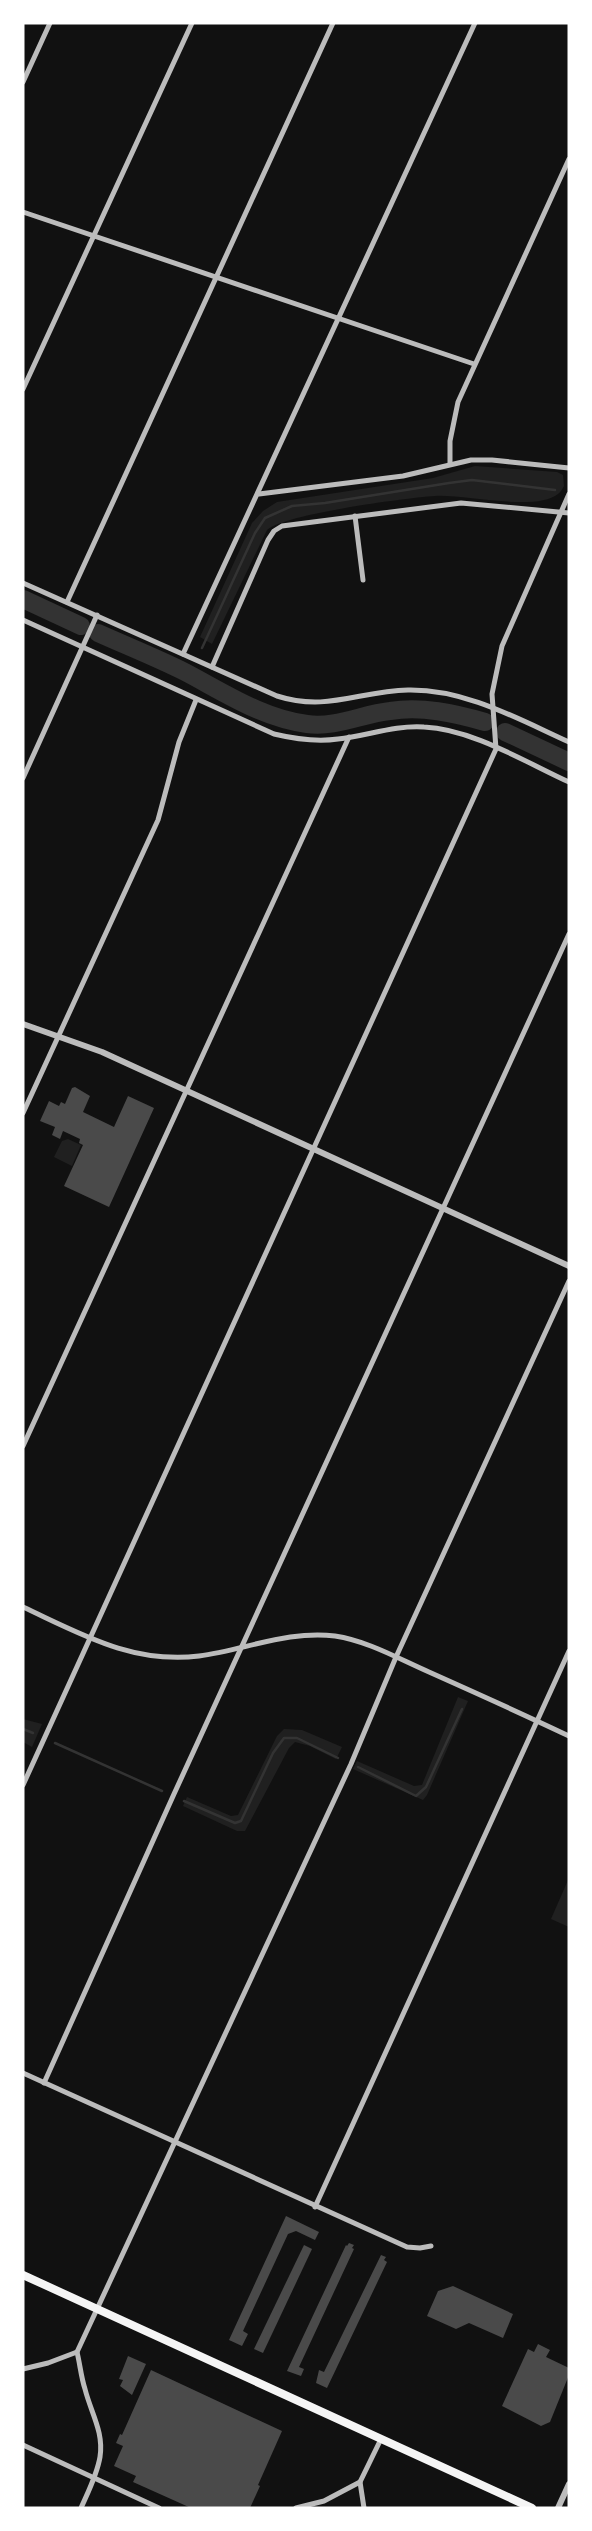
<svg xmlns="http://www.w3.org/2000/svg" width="592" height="2531" viewBox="0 0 592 2531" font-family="Barlow,sans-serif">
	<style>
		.green { fill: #202020 }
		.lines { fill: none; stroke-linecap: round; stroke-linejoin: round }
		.stream { stroke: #333; stroke-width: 2.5 }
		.river { stroke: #333; stroke-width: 18 }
		.building { fill: #4a4a4a }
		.minor { stroke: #bcbcbc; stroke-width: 5 }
		.tertiary { stroke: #bcbcbc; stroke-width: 6 }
		.primary { stroke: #f5f5f5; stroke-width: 8 }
	</style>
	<rect width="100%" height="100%" fill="#111"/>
	<g class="green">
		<path d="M475 466 557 472 563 475 564 486C562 489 561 492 558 494 536 512 464 494 435 496 405 498 285 514 267 530L212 644 200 637 252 523 263 511 277 502 433 478Z"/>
		<path d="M68 1139 81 1145 72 1166 54 1157 62 1141Z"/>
		<path d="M458 1697 468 1701 427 1795 423 1800 353 1769 357 1761 414 1786 422 1785Z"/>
		<path d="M23 1719 42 1724 32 1747 23 1742Z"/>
		<path d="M284 1729 302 1730 342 1747 336 1759 310 1746 295 1742 289 1748 245 1831H237L183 1806 187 1797 231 1816 238 1815 277 1736Z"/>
		<path d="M569 1878V1927L551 1919Z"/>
	</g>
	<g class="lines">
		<g class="stream">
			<path d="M202 648 255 533 265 518 292 506 325 503 449 483 472 480 555 490"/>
			<path d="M183 671 187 667"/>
			<path d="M23 1729 33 1733"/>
			<path d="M55 1743 162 1791"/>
			<path d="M358 1767 416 1796 426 1787 462 1709"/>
			<path d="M184 1801 235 1823 241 1821 273 1753 284 1738H297L338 1758"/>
		</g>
		<g class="river">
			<path d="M23 599 81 626"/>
			<path d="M98 633C127 646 157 658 185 672 225 693 262 718 307 724 336 728 362 714 390 711 422 706 454 713 485 722"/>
			<path d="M505 732 569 762"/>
		</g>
	</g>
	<g class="building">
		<path d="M75 1087 90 1096 83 1112 114 1127 128 1096 154 1108 109 1207 64 1186 83 1145 79 1143 80 1139 63 1131 60 1139 52 1135 55 1127 40 1121 49 1101 59 1106 61 1102 65 1104 72 1088Z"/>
		<path d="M286 2216 319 2232 315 2240 296 2231 288 2234 243 2331 248 2334 242 2346 229 2340Z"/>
		<path d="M349 2243 354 2245 352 2248 354 2249 299 2367 304 2369 301 2376 287 2371 346 2245 347 2246Z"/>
		<path d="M304 2245 312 2249 263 2353 254 2349Z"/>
		<path d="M381 2255 386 2257 384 2260 387 2262 327 2388 316 2383 319 2370 324 2372Z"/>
		<path d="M453 2286 513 2314 503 2338 469 2323 456 2329 427 2316 438 2291Z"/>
		<path d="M538 2344 550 2350 546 2357 569 2368V2375L550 2422 541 2426 502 2406 528 2349 534 2352Z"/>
		<path d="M128 2356 146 2364 132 2395 120 2386 123 2380 119 2379Z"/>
		<path d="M151 2370 282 2431 258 2485 260 2486 250 2508H191L133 2482 136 2476 114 2466 123 2446 116 2443 120 2434 122 2435Z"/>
	</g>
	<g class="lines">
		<g class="minor">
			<path d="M23 82 50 23"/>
			<path d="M23 212 474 364"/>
			<path d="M23 389 192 23"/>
			<path d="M450 464V441L458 402 569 159"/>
			<path d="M259 494 403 476 471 460H492L569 468"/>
			<path d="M355 516 363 580"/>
			<path d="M23 583 277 696C327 712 359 691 408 690 466 689 518 719 569 742"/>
			<path d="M67 602 333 23"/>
			<path d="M23 620 274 734C295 739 317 742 338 739 367 736 394 725 424 727 472 729 525 762 569 782"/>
			<path d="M183 654 475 23"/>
			<path d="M212 667 268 540 274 531 282 526 461 503 569 513"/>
			<path d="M23 778 97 615"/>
			<path d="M23 1113 158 820 179 742 196 700"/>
			<path d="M23 1446 349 737"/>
			<path d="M23 1607C81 1634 132 1664 199 1656 244 1650 289 1630 335 1636 368 1641 399 1659 429 1672 476 1693 523 1714 569 1736"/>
			<path d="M23 1785 496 749 492 694 502 646 569 494"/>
			<path d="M23 2073 407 2247 420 2248 431 2246"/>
			<path d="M44 2083 174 1794 569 934"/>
			<path d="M315 2207 569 1651"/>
			<path d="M77 2352C80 2364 81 2377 85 2389 91 2413 104 2432 100 2457 97 2475 88 2492 81 2508"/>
			<path d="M23 2369 48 2363 77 2352 351 1764 396 1657 569 1281"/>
			<path d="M23 2445 159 2508"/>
			<path d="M296 2508 324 2501 360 2482"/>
			<path d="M364 2508 360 2482 381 2439"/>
		</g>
		<g class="tertiary">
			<path d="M23 1024 102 1052 569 1266"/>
			<path d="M558 2508 569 2484"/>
		</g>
		<path class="primary" d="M23 2275 532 2508"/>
	</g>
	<rect width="592" height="2531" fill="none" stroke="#ffffff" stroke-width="49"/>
</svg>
